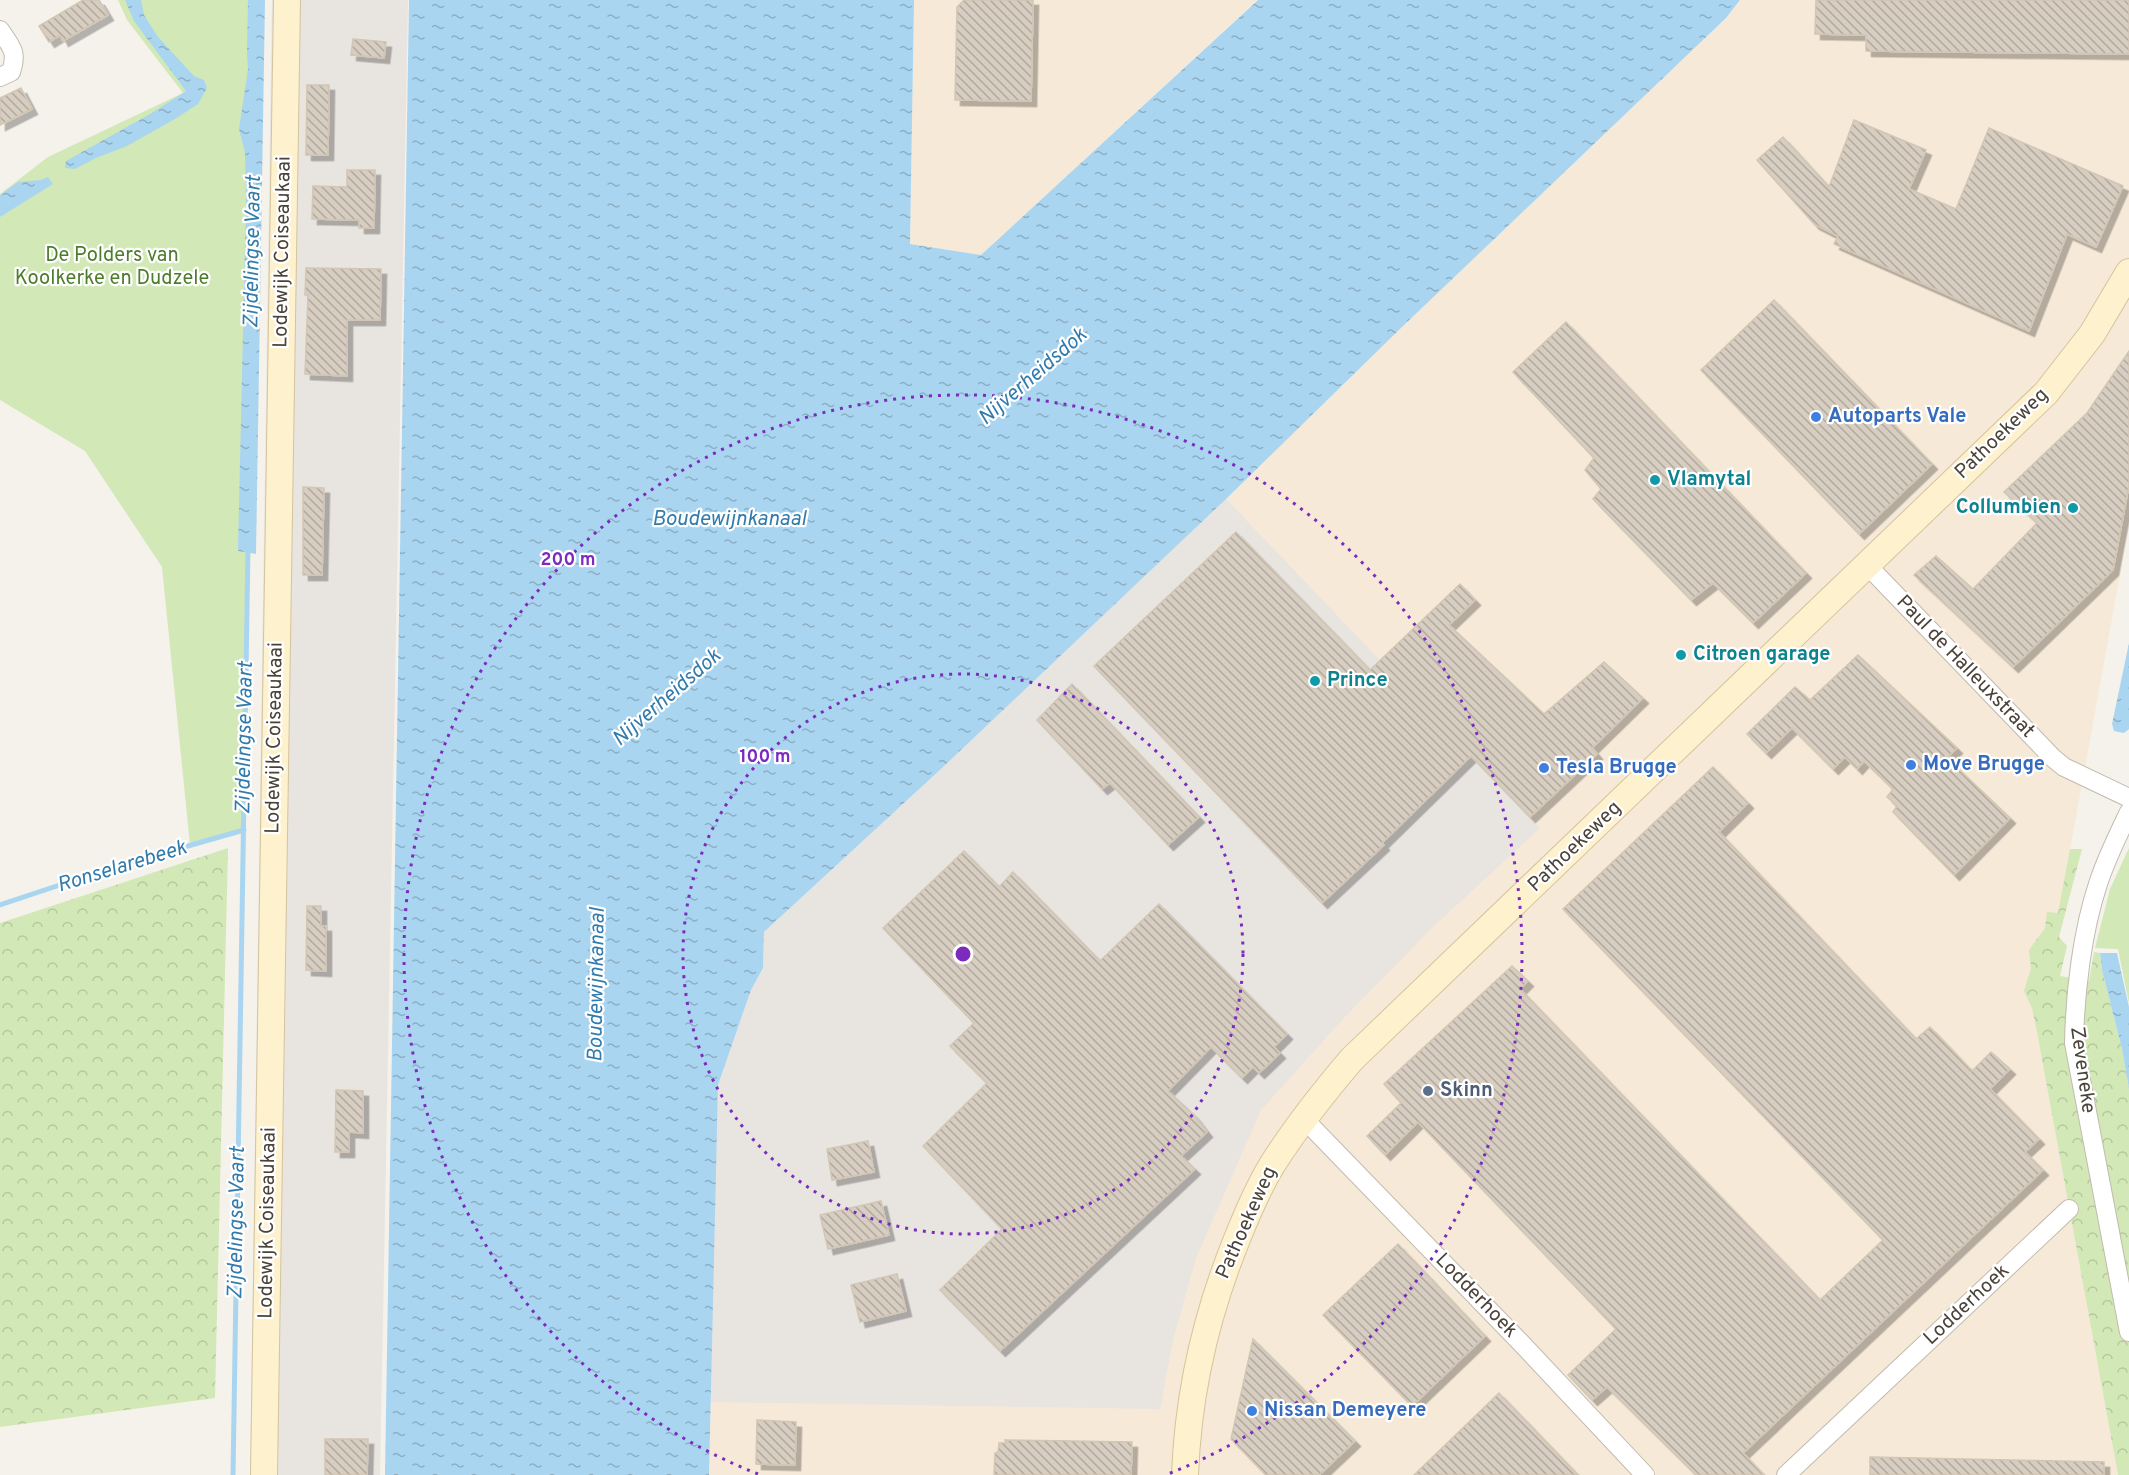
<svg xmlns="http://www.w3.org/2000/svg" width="2129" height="1475" viewBox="0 0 2129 1475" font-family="Overpass,sans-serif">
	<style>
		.commercial { fill: #f6e9d8 }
		.industrial { fill: #e8e4e0 }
		.green { fill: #d2e8b6 }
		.forest { fill: url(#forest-crowns) }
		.water { fill: url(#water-ripples) }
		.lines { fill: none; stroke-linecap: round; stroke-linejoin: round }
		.stream { stroke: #aad5f0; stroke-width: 5 }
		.building { fill: url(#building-back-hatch); stroke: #d2c6b4; stroke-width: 1.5; filter: url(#shadow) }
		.street-casing { stroke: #c1baae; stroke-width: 20 }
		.secondary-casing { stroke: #d4c49c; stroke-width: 28 }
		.street { stroke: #fff; stroke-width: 18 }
		.secondary { stroke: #fef1cd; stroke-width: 26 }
		.ring { fill: none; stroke: #7b2cbf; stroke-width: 3; stroke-dasharray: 3 6 }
		.shop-dot { fill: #3f7fe0; stroke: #fff; stroke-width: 2 }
		.culture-dot { fill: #0f9aa8; stroke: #fff; stroke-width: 2 }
		.service-dot { fill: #5c6f8a; stroke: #fff; stroke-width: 2 }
		.labels { text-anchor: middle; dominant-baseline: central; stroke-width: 4.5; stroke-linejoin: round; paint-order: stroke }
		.street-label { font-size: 20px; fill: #4a4339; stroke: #fff }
		.park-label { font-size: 20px; fill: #4c7c2c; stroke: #fff }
		.shop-label { font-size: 20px; font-weight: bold; fill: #366cbe; stroke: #fff; text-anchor: start }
		.culture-label { font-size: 20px; font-weight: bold; fill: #0d838f; stroke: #fff; text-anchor: start }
		.service-label { font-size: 20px; font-weight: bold; fill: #4e5e75; stroke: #fff; text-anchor: start }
		.water-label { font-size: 21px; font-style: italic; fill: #317bad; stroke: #fff }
		.centre { fill: #7b2cbf; stroke: #fff; stroke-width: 3 }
		.ring-label { font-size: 18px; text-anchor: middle; font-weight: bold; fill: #7b2cbf; stroke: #fff; stroke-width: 4.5; stroke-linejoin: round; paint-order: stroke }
	</style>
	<defs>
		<pattern id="forest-crowns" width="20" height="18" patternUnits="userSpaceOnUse" patternTransform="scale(1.5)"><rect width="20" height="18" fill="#d2e8b6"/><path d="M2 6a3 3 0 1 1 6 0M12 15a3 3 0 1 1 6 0" fill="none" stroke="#b6c89d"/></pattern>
		<pattern id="water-ripples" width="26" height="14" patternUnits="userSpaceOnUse" patternTransform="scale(1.5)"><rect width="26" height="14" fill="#aad5f0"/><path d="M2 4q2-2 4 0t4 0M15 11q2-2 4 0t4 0" fill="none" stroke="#8caec3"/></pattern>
		<pattern id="building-back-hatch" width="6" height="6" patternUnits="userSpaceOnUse" patternTransform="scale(1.5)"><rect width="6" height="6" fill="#d7cec1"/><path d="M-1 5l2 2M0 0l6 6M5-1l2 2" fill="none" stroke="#b0a99e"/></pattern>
		<filter id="shadow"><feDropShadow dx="5.5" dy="5.5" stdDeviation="0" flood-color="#0004"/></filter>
	</defs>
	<rect width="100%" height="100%" fill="#f5f2eb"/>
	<g class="commercial">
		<path d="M914 0H1257L981 255 910 244Z"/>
		<path d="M1740 0H2129V525L2037 1032 2118 1475H709L718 1085 942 768 1226 499 1402 327 1726 18Z"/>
	</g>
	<g class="industrial">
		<path d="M272 0H408L380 1475H250Z"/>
		<path d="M1226 499 1540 828 1433 927 1342 1020 1261 1110 1196 1258 1173 1340 1160 1409 709 1402 718 1085 751 990 763 968 764 932 942 768Z"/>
	</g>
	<g class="green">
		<path d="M118 0H258L244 830 190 845 162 567 85 451 0 400V194L48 157 183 93 127 20Z"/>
		<path d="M2129 848V1003L2118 949 2095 948 2110 889Z"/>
	</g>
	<g class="forest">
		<path d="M228 848 215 1398 0 1427V923Z"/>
		<path d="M2070 849H2082L2059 937 2067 946 2060 976 2089 981 2094 952 2100 953 2102 970 2122 1049 2129 1089V1475H2118L2037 1032 2032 1008 2024 991 2031 968 2029 950 2045 928 2047 912 2058 913Z"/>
	</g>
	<g class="water">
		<path d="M125 0H141L144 15 158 37 194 76 204 80 207 88 198 104 175 119 127 146 96 158 75 169 65 168 66 161 150 114 186 91 134 21Z"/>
		<path d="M248 0H265L256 554 238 551 246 199 245 153 239 129 248 69 247 53Z"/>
		<path d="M409 0H914L910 244 981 255 1258 0H1740L1726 18 1402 327 1226 499 942 768 764 932 763 968 751 990 718 1085 709 1475H385Z"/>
		<path d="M48 177 53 184 0 217V195L18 182 41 180Z"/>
		<path d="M2129 643V729L2124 733 2114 731 2112 724Z"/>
		<path d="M2100 953H2117L2129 1007V1089L2122 1049 2102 970Z"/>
	</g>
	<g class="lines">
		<g class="stream">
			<path d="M0 905 114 867 244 830"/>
			<path d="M233 1475 248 548"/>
		</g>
	</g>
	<g class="building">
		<path d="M83 0H99L108 15 63 41 60 35 49 42 39 26Z"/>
		<path d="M964 0H1033L1031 101 955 100 957 7Z"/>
		<path d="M1816 0H2129V54L1866 51V35L1815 34Z"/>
		<path d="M353 39 386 42 384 58 351 55Z"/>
		<path d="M307 85H329L328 155H306Z"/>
		<path d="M21 88 32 109 0 125V98Z"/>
		<path d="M1854 120 1926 150 1909 189 1956 209 1989 128 2123 186 2096 247 2067 234 2029 331 1834 244 1838 236 1814 224 1757 160 1783 137 1829 187Z"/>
		<path d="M347 170H375L374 228H359V220L312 219 313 186 347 187Z"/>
		<path d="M306 268 381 269 380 320H347V376L305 374 308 295H305Z"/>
		<path d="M1774 300 1932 464 1859 534 1701 370Z"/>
		<path d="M1566 322 1806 573 1753 623 1713 583 1691 600 1593 499 1601 489 1585 470 1594 458 1513 372Z"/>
		<path d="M2129 351V485L2113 570 2013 667 1914 575 1936 556 1973 589 2037 523 2004 492 2087 413Z"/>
		<path d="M303 487 324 488 322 575H303Z"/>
		<path d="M1236 532 1370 670 1460 584 1475 600 1449 625 1544 714 1604 662 1643 698 1592 748 1597 754 1530 817 1471 756 1382 843 1384 845 1322 903 1094 666Z"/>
		<path d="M1858 655 1957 748 1947 758 2010 818 1954 875 1893 812 1897 806 1887 797 1893 789 1864 761 1857 769 1845 757 1833 769 1792 728 1766 753 1747 734 1795 687 1810 700Z"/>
		<path d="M1072 684 1199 817 1168 845 1110 783 1102 789 1037 720Z"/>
		<path d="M1713 767 1748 803 1719 832 1916 1039 1930 1027 1972 1071 1991 1052 2010 1069 1990 1089 2039 1139 2025 1152 2043 1170 1743 1453 1764 1475H1696L1607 1387 1592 1400 1568 1375 1616 1329 1418 1122 1385 1155 1367 1136 1401 1103 1384 1084 1512 966 1528 981 1520 989 1820 1300 1883 1240 1563 909Z"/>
		<path d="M964 851 999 887 1013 872 1100 961 1159 904 1287 1034 1274 1047 1280 1053 1259 1073 1253 1067 1242 1078 1211 1047 1168 1091 1193 1114 1207 1132 1181 1156 1195 1169 1000 1351 940 1290 1002 1229 923 1146 987 1083 950 1046 974 1023 883 928Z"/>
		<path d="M307 906H321V926H326V971L306 970Z"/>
		<path d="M336 1090 363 1091V1133L349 1132V1152H335Z"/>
		<path d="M868 1141 874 1172 832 1180 827 1149Z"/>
		<path d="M881 1201 889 1235 828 1249 820 1215Z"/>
		<path d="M1398 1244 1485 1336 1412 1406 1323 1315Z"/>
		<path d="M897 1274 906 1311 860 1322 851 1285Z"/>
		<path d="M1253 1339 1355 1441 1319 1475H1266L1231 1439Z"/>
		<path d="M1499 1393 1578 1475H1414Z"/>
		<path d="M757 1420 796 1422 795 1465 756 1464Z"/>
		<path d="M325 1439H368L367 1475H325Z"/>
		<path d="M1005 1440 1132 1442 1131 1475H994L995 1453 998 1452 999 1443H1006Z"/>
		<path d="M1870 1457 2104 1462V1475H1870Z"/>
	</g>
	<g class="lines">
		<g class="street-casing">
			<g id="street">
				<path d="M0 30C11 47 18 51 11 72L0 77"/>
				<path d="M1867 565 2053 758 2064 767 2129 798"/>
				<path d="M2129 812C2118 835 2106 859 2098 884 2082 932 2075 993 2074 1043L2129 1332"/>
				<path d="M1304 1119 1523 1345 1645 1475"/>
				<path d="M1786 1475 2069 1209"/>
			</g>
		</g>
		<g class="secondary-casing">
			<g id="secondary">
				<path d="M264 1475 287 0"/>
				<path d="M1185 1475C1188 1394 1206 1315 1237 1239 1247 1214 1258 1188 1272 1165 1296 1127 1323 1093 1352 1059L2046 393 2092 334 2129 272"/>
			</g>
		</g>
		<use href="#street" class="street"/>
		<use href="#secondary" class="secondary"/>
	</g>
	<g class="ring">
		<circle cx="963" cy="954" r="280"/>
		<path d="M758 1474A559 559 0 1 1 1168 1474"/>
	</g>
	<g class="shop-dot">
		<circle cx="1816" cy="417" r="6"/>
		<circle cx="1911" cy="765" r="6"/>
		<circle cx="1544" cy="768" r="6"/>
		<circle cx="1252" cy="1411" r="6"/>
	</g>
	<g class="culture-dot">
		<circle cx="1655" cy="480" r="6"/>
		<circle cx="2073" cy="508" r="6"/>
		<circle cx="1681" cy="655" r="6"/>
		<circle cx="1315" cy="681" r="6"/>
	</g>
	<circle class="service-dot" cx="1428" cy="1091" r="6"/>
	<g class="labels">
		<g class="street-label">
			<text transform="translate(283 252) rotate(-89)">Lodewijk Coiseaukaai</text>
			<text transform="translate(2002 434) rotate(-44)">Pathoekeweg</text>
			<text transform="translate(1965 667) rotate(46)">Paul de Halleuxstraat</text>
			<text transform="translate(275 738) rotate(-89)">Lodewijk Coiseaukaai</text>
			<text transform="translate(1575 847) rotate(-44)">Pathoekeweg</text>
			<text transform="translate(2082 1070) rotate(82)">Zeveneke</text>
			<text transform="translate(268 1223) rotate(-89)">Lodewijk Coiseaukaai</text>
			<text transform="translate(1247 1223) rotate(-66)">Pathoekeweg</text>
			<text transform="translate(1476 1296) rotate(46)">Lodderhoek</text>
			<text transform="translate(1967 1305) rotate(-43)">Lodderhoek</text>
		</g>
		<g class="park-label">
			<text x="112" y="256">De Polders van<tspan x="112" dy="23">Koolkerke en Dudzele</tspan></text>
		</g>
		<g class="shop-label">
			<text x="1828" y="417">Autoparts Vale</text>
			<text x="1923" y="765">Move Brugge</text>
			<text x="1556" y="768">Tesla Brugge</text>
			<text x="1264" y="1411">Nissan Demeyere</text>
		</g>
		<g class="culture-label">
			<text x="1667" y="480">Vlamytal</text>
			<text x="2061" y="508" text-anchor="end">Collumbien</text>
			<text x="1693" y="655">Citroen garage</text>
			<text x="1327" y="681">Prince</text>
		</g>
		<g class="service-label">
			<text x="1440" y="1091">Skinn</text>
		</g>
		<g class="water-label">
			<text transform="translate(253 252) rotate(-89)">Zijdelingse Vaart</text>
			<text transform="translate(1033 377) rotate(-41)">Nijverheidsdok</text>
			<text x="729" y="519">Boudewijnkanaal</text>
			<text transform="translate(667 698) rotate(-41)">Nijverheidsdok</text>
			<text transform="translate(245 738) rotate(-89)">Zijdelingse Vaart</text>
			<text transform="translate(122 867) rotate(-17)">Ronselarebeek</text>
			<text transform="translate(597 985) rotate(-89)">Boudewijnkanaal</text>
			<text transform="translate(237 1223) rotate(-89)">Zijdelingse Vaart</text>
		</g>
	</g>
	<circle cx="963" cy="954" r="9" class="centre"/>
	<g class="ring-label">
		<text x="568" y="565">200 m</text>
		<text x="765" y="762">100 m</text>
	</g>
</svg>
